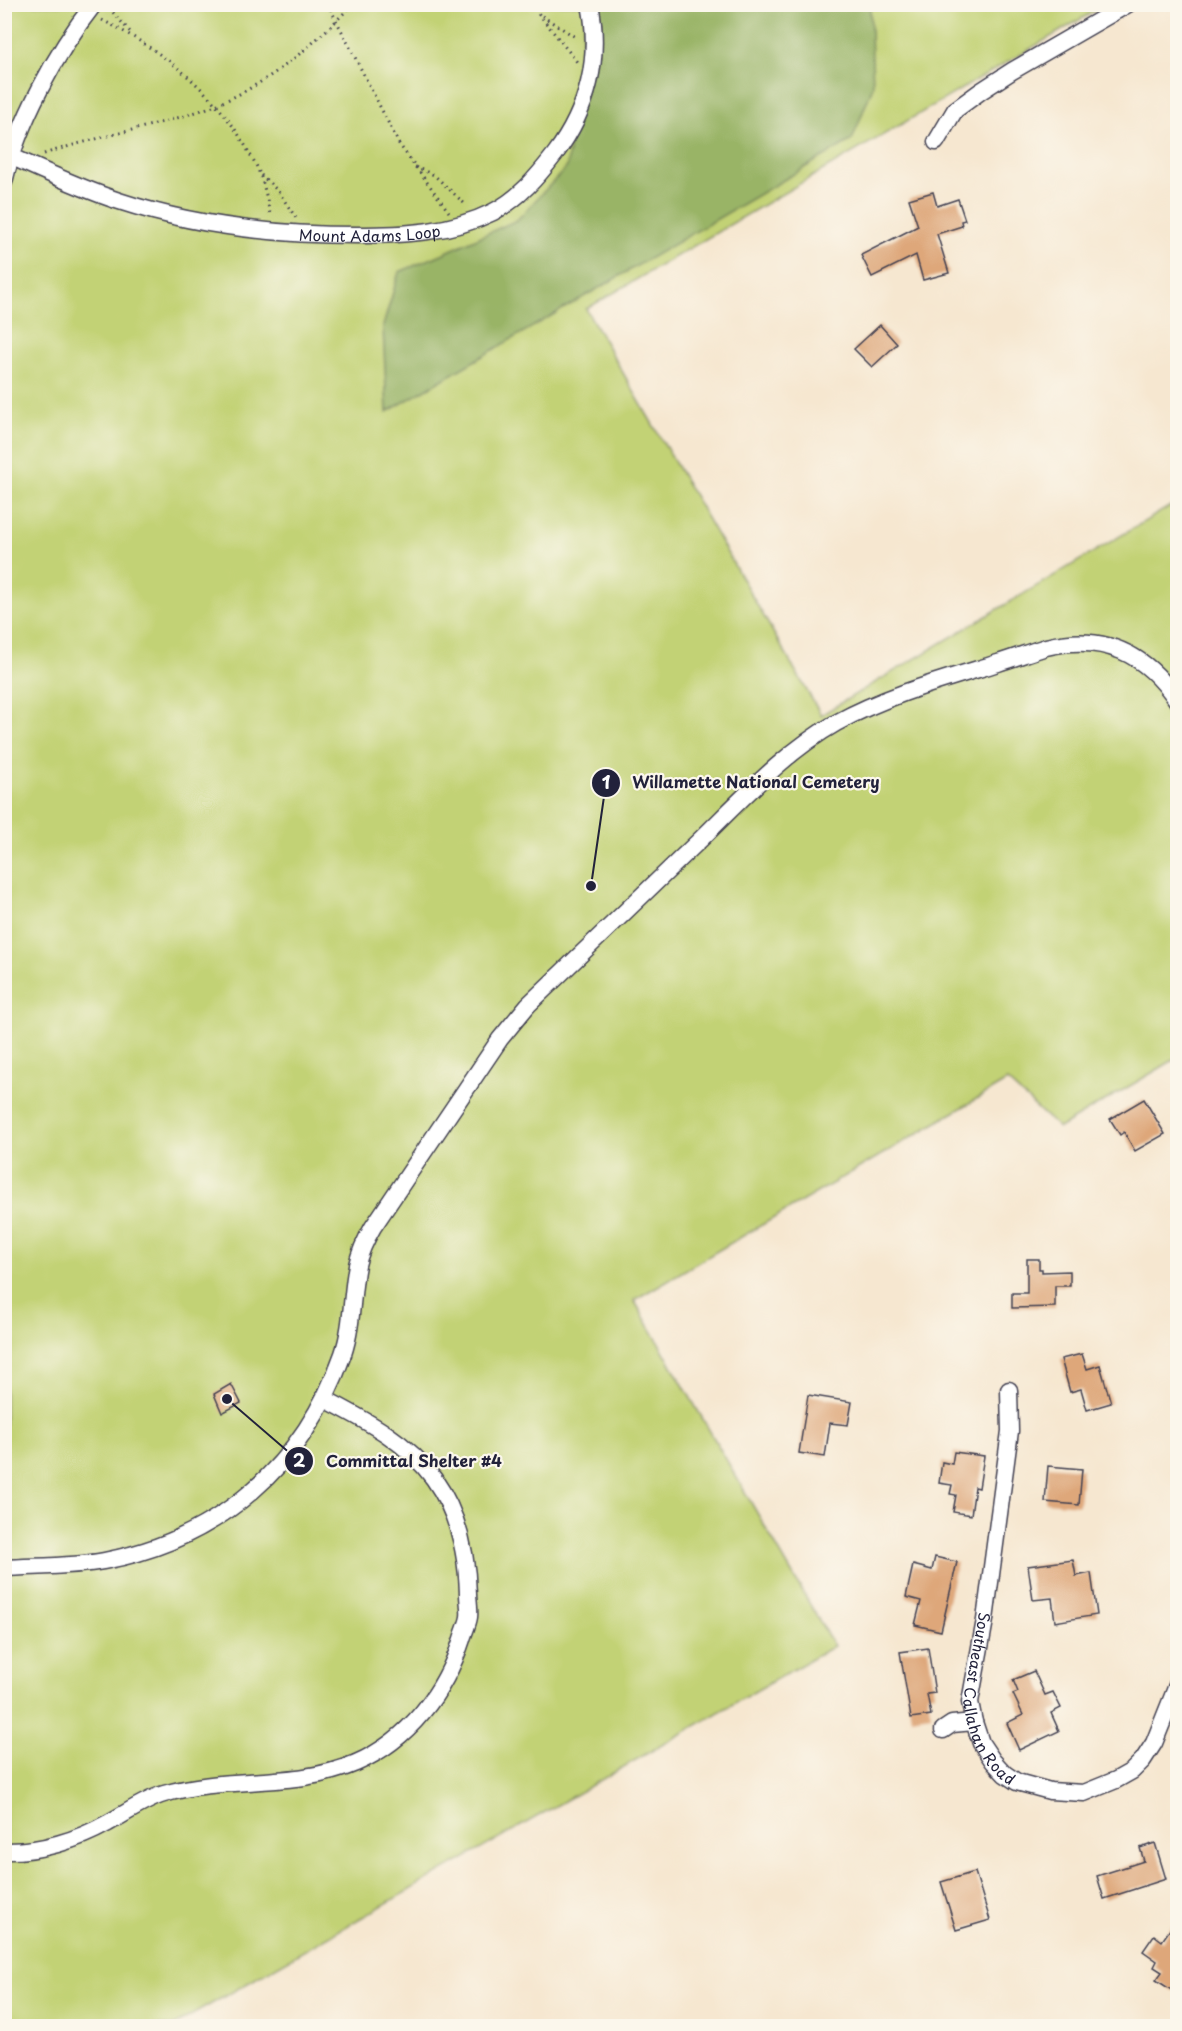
<svg xmlns="http://www.w3.org/2000/svg" width="1182" height="2031" viewBox="0 0 1182 2031" font-family="'Playpen Sans',sans-serif">
	<style>
		.green { fill: #c2d275; stroke: #727a58; stroke-width: 1.5 }
		.forest { fill: #99b466; stroke: #5e6b50; stroke-width: 1.5 }
		.building { fill: #dea77a }
		.lines { fill: none; stroke-linecap: round; stroke-linejoin: round }
		.minor-casing { stroke: #424051; stroke-width: 19 }
		.path { stroke: #424051; stroke-width: 3; stroke-dasharray: 1.5 4.5; stroke-linecap: butt }
		.minor { stroke: #fff; stroke-width: 16 }
		.labels { text-anchor: middle; dominant-baseline: central; stroke-width: 4.5; stroke-linejoin: round; paint-order: stroke }
		.street-label { font-size: 15px; fill: #22223b; stroke: #fbf7ec }
		.leader { fill: none; stroke: #22223b; stroke-width: 2 }
		.callout-dot { fill: #22223b; stroke: #fbf7ec; stroke-width: 2 }
		.mark-label { font-size: 18px; text-anchor: middle; font-weight: bold; fill: #fff }
		.callout-label { font-size: 16px; text-anchor: middle; font-weight: bold; fill: #22223b; stroke: #fbf7ec; stroke-width: 4.5; stroke-linejoin: round; paint-order: stroke }
	</style>
	<rect width="100%" height="100%" fill="#fbf7ec"/>
	<filter id="ink" filterUnits="userSpaceOnUse"><feTurbulence type="fractalNoise" baseFrequency=".0167" numOctaves="2"/><feDisplacementMap in="SourceGraphic" scale="12" xChannelSelector="R" yChannelSelector="G"/><feConvolveMatrix kernelMatrix="1 2 1 2 8 2 1 2 1" color-interpolation-filters="sRGB"/></filter>
	<filter id="wash" filterUnits="userSpaceOnUse"><feTurbulence type="fractalNoise" baseFrequency=".008" numOctaves="4" result="noise"/><feDisplacementMap in="SourceGraphic" scale="24" xChannelSelector="R" yChannelSelector="G"/><feGaussianBlur stdDeviation="1.35" result="paint"/><feColorMatrix in="noise" values="0 0 0 0 0 0 0 0 0 0 0 0 0 0 0 0 0 1.4 0 .05"/><feComposite in="paint" operator="in"/></filter>
	<g filter="url(#wash)">
		<rect width="100%" height="100%" fill="#f6e7d0"/>
		<path class="green" d="M5 5H1105L586 309 821 715 1177 502V1058L1059 1128 1007 1081 634 1300 834 1646 173 2026H5Z"/>
		<path class="forest" d="M586 5H870L873 86 852 140 387 412 383 326 399 272 442 254 517 220 567 167Z"/>
		<g id="blocks">
			<g class="building">
				<path d="M933 192 937 206 958 199 965 220 961 221 962 226 937 234 949 273 923 280 916 255 872 277 861 255 918 226 909 199Z"/>
				<path d="M880 325 897 344 872 367 854 349Z"/>
				<path d="M1144 1099 1165 1134 1135 1151 1124 1132 1120 1135 1110 1119Z"/>
				<path d="M1027 1259H1039V1269H1042V1272L1070 1271V1286H1055V1307L1012 1308V1293H1027Z"/>
				<path d="M1082 1354 1087 1369 1100 1365 1111 1403 1087 1410 1081 1389 1070 1392 1061 1359Z"/>
				<path d="M231 1384 241 1403 222 1413 214 1394Z"/>
				<path d="M808 1395 852 1402 848 1425 830 1423 825 1457 799 1453Z"/>
				<path d="M954 1452 984 1456 979 1488 975 1487 971 1515 953 1512 956 1495 950 1494 952 1485 939 1483 942 1462 952 1464Z"/>
				<path d="M1048 1466 1082 1469 1079 1505 1045 1502Z"/>
				<path d="M935 1557 957 1562 941 1631 915 1625 921 1601 906 1597 913 1565 932 1570Z"/>
				<path d="M1073 1560 1076 1576 1091 1573 1097 1615 1055 1622 1052 1598 1033 1600 1028 1566Z"/>
				<path d="M928 1648 935 1693 927 1694 931 1715 911 1718 900 1652Z"/>
				<path d="M1034 1671 1045 1695 1053 1692 1061 1708 1051 1713 1059 1731 1019 1750 1007 1723 1023 1715 1013 1694 1018 1692 1013 1680Z"/>
				<path d="M1155 1843 1166 1879 1104 1899 1097 1876 1144 1861 1140 1848Z"/>
				<path d="M975 1872 990 1920 956 1930 941 1882Z"/>
				<path d="M1178 1918V1984L1173 1991 1156 1980 1162 1972 1154 1967 1157 1961 1143 1951 1154 1935 1162 1941Z"/>
			</g>
		</g>
	</g>
	<g filter="url(#ink)">
		<use href="#blocks" fill-opacity="0" stroke="#424051" stroke-width="1.5"/>
		<g class="lines">
			<g class="minor-casing">
				<g id="minor">
					<path d="M936 142 955 110 981 91 1012 71 1128 4"/>
					<path id="s1" d="M10 156C46 172 82 189 119 201 195 226 276 235 356 235 402 235 451 233 493 212 519 199 538 176 555 154 588 110 601 58 590 4"/>
					<path d="M4 182C18 123 56 52 94 4"/>
					<path id="s2" d="M1009 1390 1010 1431 985 1620 970 1702 974 1722 981 1743 993 1761 1005 1774 1017 1782 1050 1791 1084 1793 1116 1780 1132 1771 1143 1760 1154 1743 1178 1683"/>
					<path d="M4 1568C37 1566 72 1567 104 1561 220 1539 304 1465 343 1354 353 1325 351 1295 357 1265 360 1251 366 1239 373 1227L500 1039 528 1005C586 950 644 894 702 838 744 797 785 752 836 723 887 695 943 680 998 663 1014 658 1030 652 1046 647 1103 633 1146 653 1178 702"/>
					<path d="M943 1730 952 1724 974 1722"/>
					<path d="M4 1851C40 1852 78 1840 108 1823 127 1813 144 1800 164 1794 227 1775 296 1789 356 1763 409 1740 445 1692 462 1639 464 1632 468 1624 469 1617 470 1610 468 1601 468 1594 467 1553 458 1513 434 1479 407 1441 365 1420 325 1399"/>
				</g>
			</g>
			<g class="path">
				<path d="M328 4 399 144 449 212"/>
				<path d="M531 4 577 62"/>
				<path d="M109 8 132 34"/>
				<path d="M542 16 577 38"/>
				<path d="M102 20C160 49 214 90 246 147 250 155 256 163 259 172 265 186 267 202 271 217"/>
				<path d="M44 154C95 137 149 128 199 111 262 90 307 51 353 4"/>
				<path d="M415 167 434 175 467 206"/>
				<path d="M261 175 278 191 296 218"/>
			</g>
			<use href="#minor" class="minor"/>
		</g>
	</g>
	<g class="labels">
		<g class="street-label">
			<text stroke="none"><textPath href="#s1" startOffset="372">Mount Adams Loop</textPath></text>
			<text stroke="none"><textPath href="#s2" startOffset="316">Southeast Callahan Road</textPath></text>
		</g>
	</g>
	<path class="leader" d="M591 886L606 783M227 1399L299 1461"/>
	<g class="callout-dot">
		<circle cx="591" cy="886" r="6"/>
		<circle cx="227" cy="1399" r="6"/>
		<circle cx="606" cy="783" r="15"/>
		<circle cx="299" cy="1461" r="15"/>
	</g>
	<g class="mark-label">
		<text x="606" y="789">1</text>
		<text x="299" y="1467">2</text>
	</g>
	<g class="callout-label">
		<text x="756" y="788">Willamette National Cemetery</text>
		<text x="414" y="1467">Committal Shelter #4</text>
	</g>
	<rect width="1182" height="2031" fill="none" stroke="#fbf7ec" stroke-width="24"/>
</svg>
